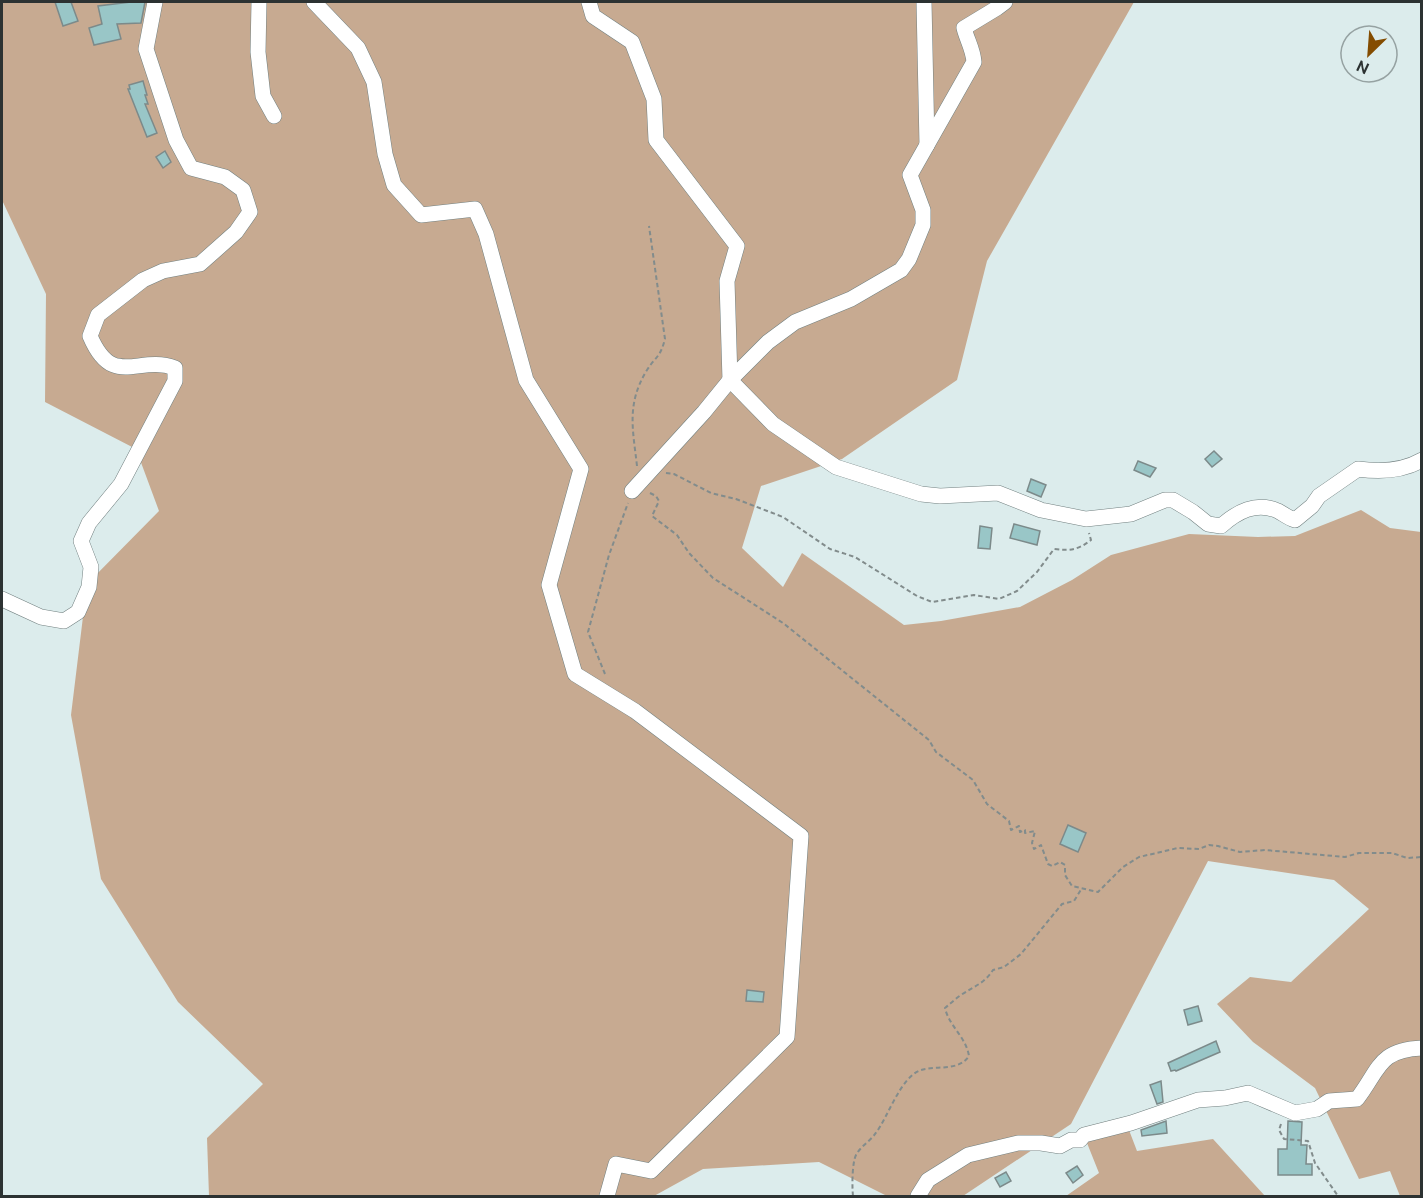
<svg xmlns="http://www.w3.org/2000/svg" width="1423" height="1198" viewBox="0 0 1423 1198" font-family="Ubuntu,sans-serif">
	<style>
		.forest { fill: #c7aa91 }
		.building { fill: #99c6c7; stroke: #7c8a8a; stroke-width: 1.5 }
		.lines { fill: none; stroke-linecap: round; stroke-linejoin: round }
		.street-casing { stroke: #728080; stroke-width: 16 }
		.path { stroke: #828c8c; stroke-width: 2; stroke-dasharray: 4.5 3; stroke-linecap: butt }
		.street { stroke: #fff; stroke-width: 15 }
	</style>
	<rect width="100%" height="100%" fill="#dcecec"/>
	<g class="forest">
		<path d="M2 2H1134L987 261 957 380 842 459 761 486 742 548 783 587 802 553 904 625 941 621 1020 607 1072 580 1111 555 1189 534 1258 537 1295 536 1361 510 1390 528 1421 532V1196H1400L1390 1171 1359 1179 1315 1088 1253 1042 1217 1004 1250 977 1291 982 1369 909 1334 880 1208 861 1071 1124 963 1196H887L819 1162 703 1169 654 1196H209L207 1138 263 1084 178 1002 101 879 71 715 87 584 159 511 136 449 45 402 46 294 2 200Z"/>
		<path d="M1124 1117 1137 1151 1213 1139 1265 1196H1066L1099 1173 1081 1128Z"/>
	</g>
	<g class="building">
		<path d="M55 2H71L78 21 63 26Z"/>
		<path d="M131 2H145L141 23 117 24 121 39 94 45 89 28 102 24 98 6Z"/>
		<path d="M143 81 147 95H145L148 104H145L157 133 147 137 128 89H130L129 85Z"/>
		<path d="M165 151 171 162 163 168 156 157Z"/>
		<path d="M1214 451 1222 459 1212 467 1205 459Z"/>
		<path d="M1138 461 1156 468 1150 477 1134 470Z"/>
		<path d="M1031 479 1046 485 1041 497 1027 491Z"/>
		<path d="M1014 524 1040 531 1037 545 1010 538Z"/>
		<path d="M980 526 992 528 990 549 978 548Z"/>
		<path d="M1068 825 1086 833 1078 852 1060 844Z"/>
		<path d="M747 990 764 992 763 1002 746 1001Z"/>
		<path d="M1198 1006 1202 1021 1188 1025 1184 1010Z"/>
		<path d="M1216 1041 1220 1052 1176 1071 1175 1070 1171 1071 1168 1063Z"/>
		<path d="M1161 1081 1163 1102 1157 1104 1150 1085Z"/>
		<path d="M1166 1121 1167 1133 1142 1136 1141 1130Z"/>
		<path d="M1288 1121 1302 1122 1301 1145H1307L1306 1164H1312V1175H1278V1149H1287Z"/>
		<path d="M1077 1166 1083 1175 1073 1183 1066 1173Z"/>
		<path d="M1006 1172 1011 1181 1000 1187 995 1178Z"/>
	</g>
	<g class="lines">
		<g class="street-casing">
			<g id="street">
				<path d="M259 2 258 52 263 96 274 116"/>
				<path d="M314 2 358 48 374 82 385 154 394 185 421 215 475 209 486 234 526 380 581 469 549 585 575 674 635 711 801 836 787 1037 651 1171 616 1164 607 1196"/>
				<path d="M589 2 593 16 632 42 654 99 656 140 737 246 727 281 730 380 773 424 836 467 921 494 940 496 998 493 1041 510 1086 519 1131 514 1165 500H1173L1193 512 1208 524 1221 526C1237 512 1256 501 1278 511 1284 514 1288 518 1295 520L1312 506 1319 496 1358 469C1379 472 1403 471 1422 460"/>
				<path d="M924 2 927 145"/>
				<path d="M632 491 704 412 730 380 768 342 795 322 851 299 901 270 909 259 923 225V210L910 175 974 62C973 49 967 40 964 28L997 8 1005 2"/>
				<path d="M2 599 41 617 64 621 78 612 89 587 91 567 81 541 89 523 121 484 175 381V368C138 354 113 390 90 336L98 315 143 280 163 271 200 264 236 232 250 212 243 190 225 177 191 168 176 140 146 49 155 2"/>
				<path d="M918 1196 928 1180 968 1155 1018 1143H1041L1060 1146 1071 1140H1080L1084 1135 1131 1123 1198 1100 1225 1098 1248 1093 1295 1113 1317 1109 1329 1101 1357 1099C1380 1069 1378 1050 1422 1048"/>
			</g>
		</g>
		<g class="path">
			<path d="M637 466C633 430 626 404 647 370 656 356 660 358 665 339L649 226"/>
			<path d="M666 473 674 474 711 493 736 499 783 517 830 549 855 557 917 596 932 602 974 595 999 599 1017 591 1037 572 1054 549C1070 551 1078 550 1091 540L1089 533"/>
			<path d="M650 493 656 496 659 501 652 516 677 535 689 553 713 578 783 623 929 740 936 752 973 780 987 804 1009 821 1011 830 1019 826 1020 832 1025 830V833L1035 831 1032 843 1034 849 1041 845 1048 864 1052 866 1060 862 1065 865V875L1072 886 1098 892 1123 867 1139 857 1178 848 1199 849 1209 845 1218 846 1240 852 1265 850 1345 857 1359 853H1392L1407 858 1422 857"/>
			<path d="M605 674 588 632 609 555 628 503"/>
			<path d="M1281 1124 1279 1130 1284 1139 1308 1141 1315 1163 1338 1196"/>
			<path d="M853 1196C852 1187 852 1163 856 1155 860 1147 870 1141 875 1134 888 1118 900 1077 921 1070 937 1065 958 1072 969 1056 966 1037 949 1026 945 1008 950 1004 955 999 961 995 974 986 984 984 993 970L1004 967 1021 954 1062 904 1074 901 1082 888"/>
		</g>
		<use href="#street" class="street"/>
	</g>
	<rect width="1423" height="1198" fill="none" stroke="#2c3232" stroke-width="6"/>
	<g transform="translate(1369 54) rotate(205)"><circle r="28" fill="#dcecec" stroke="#96a2a2" stroke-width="1.5"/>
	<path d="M0-4.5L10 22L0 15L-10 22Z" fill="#844c00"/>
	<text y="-9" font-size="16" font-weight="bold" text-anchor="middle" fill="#2c3232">N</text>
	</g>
</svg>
